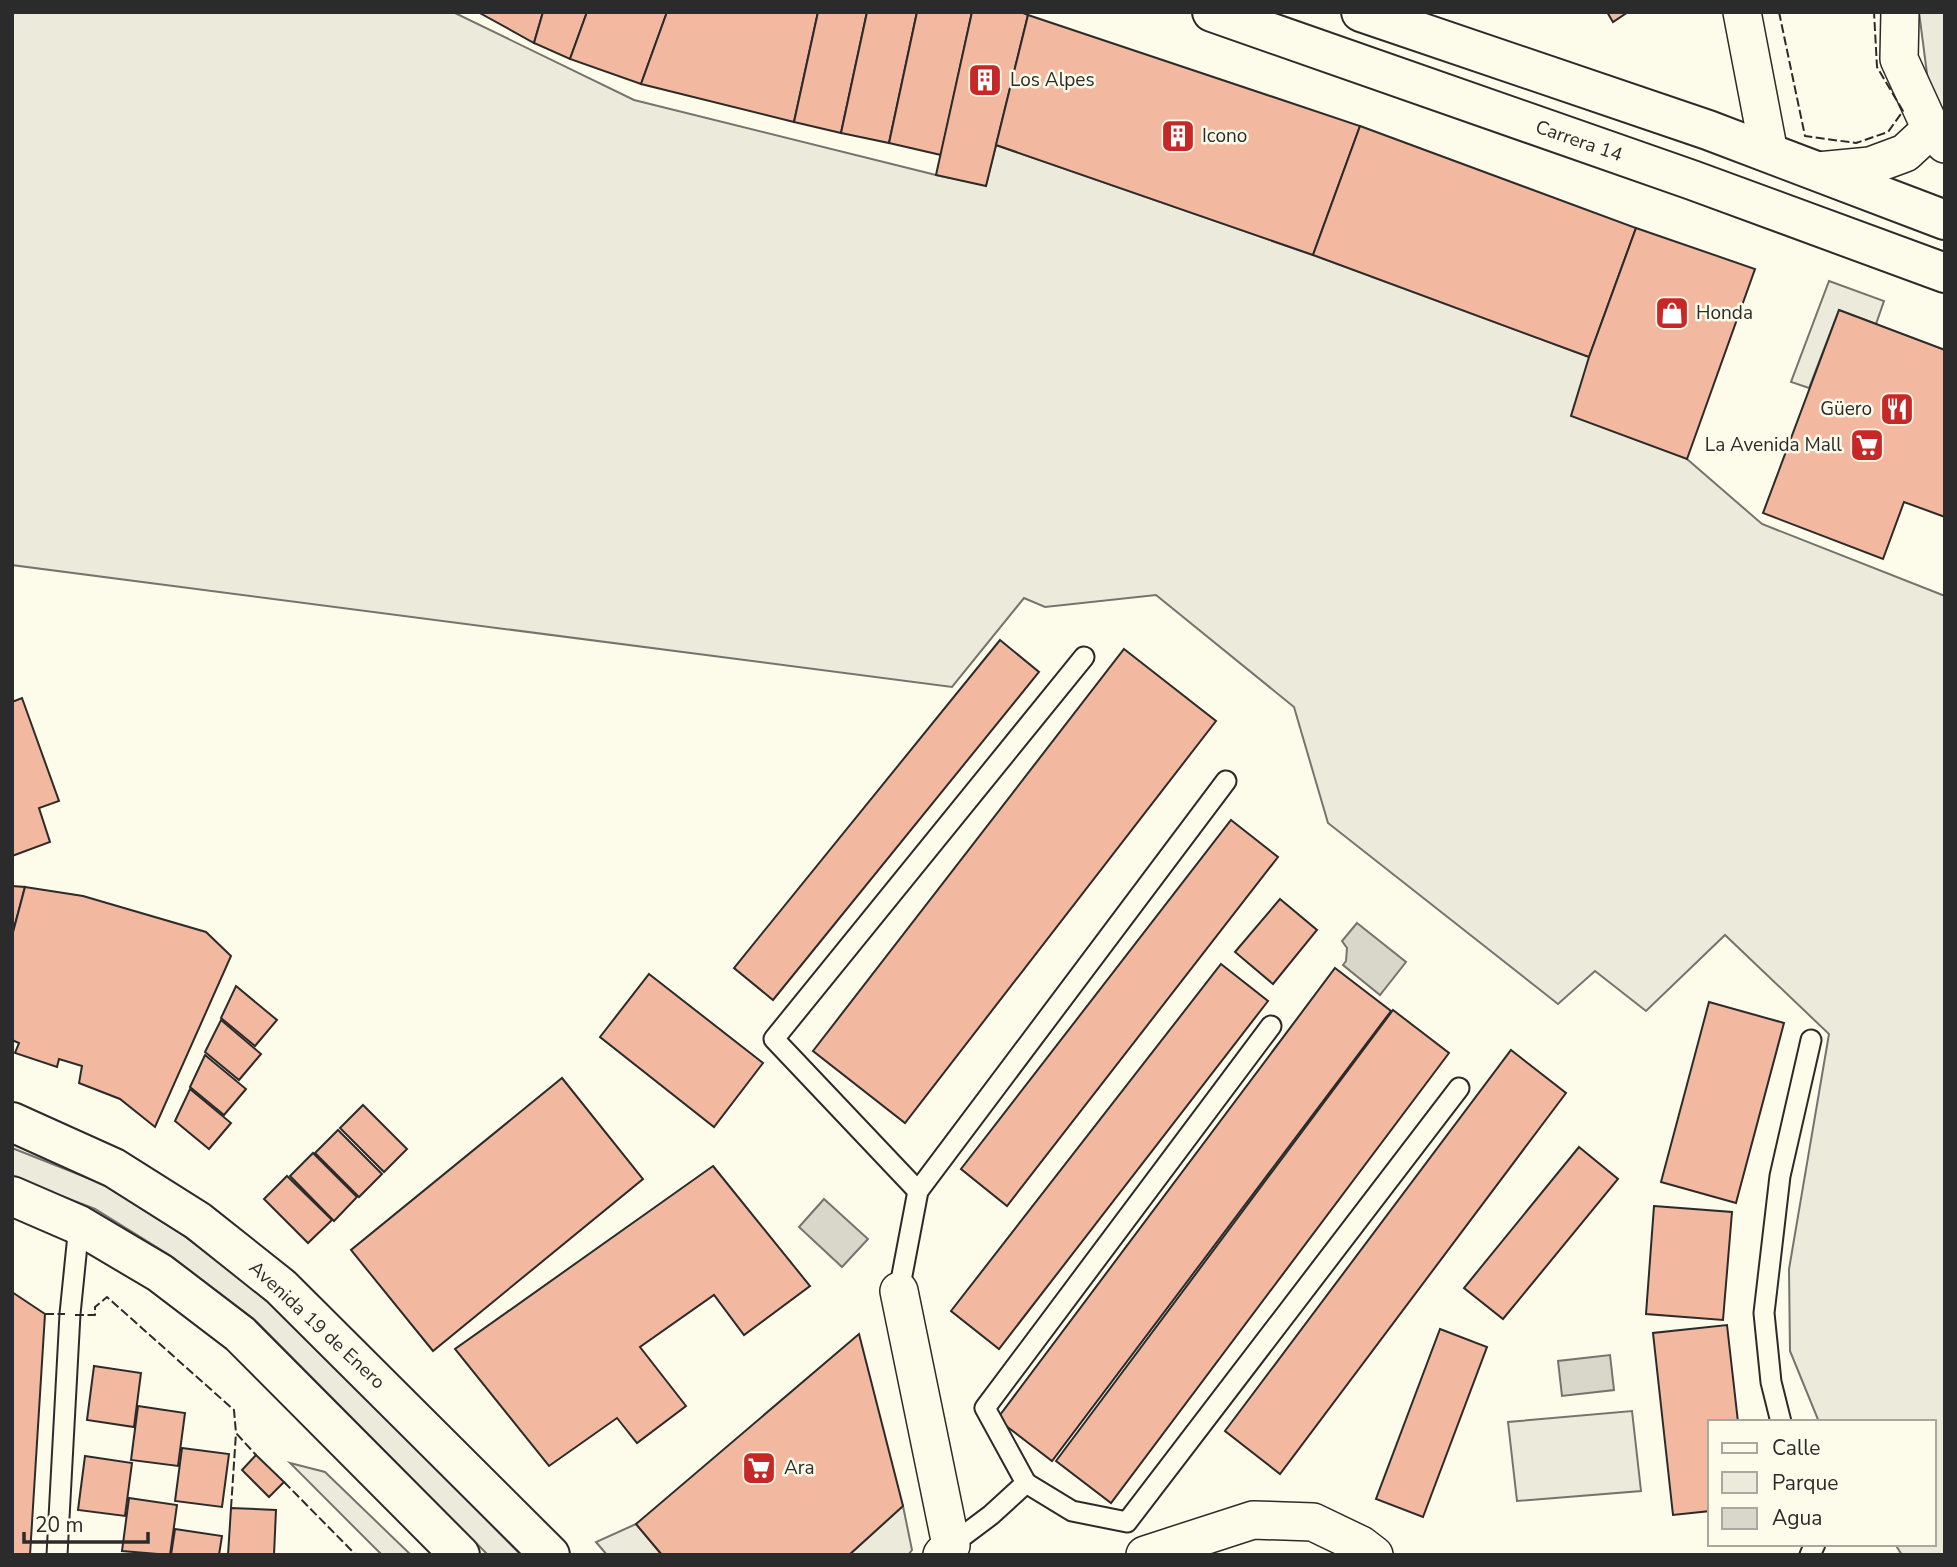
<svg xmlns="http://www.w3.org/2000/svg" width="1957" height="1567" viewBox="0 0 1957 1567" font-family="'Nunito Sans',sans-serif">
	<style>
		.green { fill: #ecebdb; stroke: #74746e; stroke-width: 2 }
		.parking { fill: #eceadb; stroke: #74746e; stroke-width: 2 }
		.water { fill: #d8d7c9; stroke: #74746e; stroke-width: 2 }
		.building { fill: #f2b8a0; stroke: #2b2b2b; stroke-width: 2 }
		.lines { fill: none; stroke-linecap: round; stroke-linejoin: round }
		.service-casing { stroke: #2b2b2b; stroke-width: 23 }
		.minor-casing { stroke: #2b2b2b; stroke-width: 40 }
		.secondary-casing { stroke: #2b2b2b; stroke-width: 42 }
		.primary-casing { stroke: #2b2b2b; stroke-width: 42 }
		.service { stroke: #fdfbea; stroke-width: 19 }
		.minor { stroke: #fdfbea; stroke-width: 37 }
		.secondary { stroke: #fdfbea; stroke-width: 38 }
		.primary { stroke: #fdfbea; stroke-width: 38 }
		.fence { stroke: #2b2b2b; stroke-width: 2; stroke-dasharray: 9 3.5; stroke-linecap: butt }
		.labels { text-anchor: middle; dominant-baseline: central; stroke-width: 5; stroke-linejoin: round; paint-order: stroke }
		.poi-label { font-size: 19px; fill: #2b2b2b; stroke: #fdfbea; text-anchor: start }
		.street-label { font-size: 19px; fill: #2b2b2b; stroke: #fdfbea }
	</style>
	<rect width="100%" height="100%" fill="#fdfbea"/>
	<g class="green">
		<path d="M12 12H453L634 100 936 175 986 185 996 145 1313 255 1589 357 1687 459 1762 524 1945 596V1555H1902L1895 1544H1934V1422H1819L1790 1351 1789 1269 1829 1034 1725 935 1646 1011 1595 971 1558 1004 1328 823 1294 707 1156 595 1045 607 1024 598 952 687 12 565Z"/>
		<path d="M1919 12H1945V113L1930 97Z"/>
		<path d="M1829 281 1884 301 1876 324 1839 310 1809 388 1791 382Z"/>
		<path d="M12 1148 103 1184 183 1235 268 1299 521 1555H488L255 1320 171 1256 95 1209 12 1177Z"/>
		<path d="M1632 1411 1641 1491 1517 1501 1508 1422Z"/>
		<path d="M290 1463 325 1472 411 1555H382Z"/>
	</g>
	<g class="parking">
		<path d="M903 1506 912 1550 908 1555H849Z"/>
		<path d="M636 1524 662 1555H607L596 1542Z"/>
	</g>
	<g class="water">
		<path d="M1357 923 1406 962 1380 995 1343 965 1346 961 1347 948 1342 941Z"/>
		<path d="M824 1199 868 1239 842 1267 799 1227Z"/>
		<path d="M1610 1355 1614 1390 1562 1396 1558 1361Z"/>
	</g>
	<g class="building">
		<path d="M478 12H543L534 43Z"/>
		<path d="M543 12H587L570 59 534 43Z"/>
		<path d="M587 12H667L641 84 570 59Z"/>
		<path d="M667 12H818L794 122 641 84Z"/>
		<path d="M818 12H867L841 133 794 122Z"/>
		<path d="M867 12H917L889 143 841 133Z"/>
		<path d="M917 12H972L941 155 889 143Z"/>
		<path d="M972 12H1021L1028 15 986 186 936 175Z"/>
		<path d="M1607 12H1628L1613 22Z"/>
		<path d="M1028 15 1360 126 1313 255 996 145Z"/>
		<path d="M1360 126 1636 228 1589 357 1313 255Z"/>
		<path d="M1636 228 1755 269 1687 459 1571 416 1589 357Z"/>
		<path d="M1839 310 1945 350V517L1904 502 1883 559 1763 513Z"/>
		<path d="M1000 640 1039 672 773 1000 734 968Z"/>
		<path d="M1124 649 1216 721 905 1123 813 1051Z"/>
		<path d="M22 698 59 801 39 808 50 842 12 856V702Z"/>
		<path d="M1231 820 1278 857 1007 1206 961 1169Z"/>
		<path d="M12 886 25 887 12 936Z"/>
		<path d="M25 887 83 896 206 932 231 956 155 1127 120 1099 79 1083 82 1066 59 1059 57 1067 15 1053 19 1043 12 1040V936Z"/>
		<path d="M1280 899 1317 930 1273 984 1235 952Z"/>
		<path d="M1221 964 1268 1001 999 1349 951 1311Z"/>
		<path d="M1335 968 1391 1011 1052 1461 997 1419Z"/>
		<path d="M649 974 763 1063 714 1127 600 1037Z"/>
		<path d="M236 986 277 1020 255 1046 221 1018Z"/>
		<path d="M1709 1002 1784 1023 1736 1203 1661 1182Z"/>
		<path d="M1393 1010 1449 1053 1111 1503 1056 1461Z"/>
		<path d="M221 1020 261 1054 239 1080 205 1052Z"/>
		<path d="M1511 1050 1566 1093 1280 1474 1225 1431Z"/>
		<path d="M205 1055 246 1089 224 1115 190 1087Z"/>
		<path d="M562 1078 643 1179 433 1351 351 1250Z"/>
		<path d="M190 1089 231 1123 209 1149 175 1121Z"/>
		<path d="M363 1105 407 1149 384 1172 340 1128Z"/>
		<path d="M338 1130 382 1174 359 1197 315 1153Z"/>
		<path d="M1579 1147 1618 1179 1503 1319 1464 1288Z"/>
		<path d="M313 1153 357 1197 334 1221 290 1176Z"/>
		<path d="M713 1166 810 1286 744 1335 714 1295 640 1347 686 1406 637 1443 617 1418 549 1466 455 1349Z"/>
		<path d="M287 1176 332 1220 308 1243 264 1199Z"/>
		<path d="M1654 1206 1732 1212 1723 1320 1646 1314Z"/>
		<path d="M12 1292 45 1314 30 1555H12Z"/>
		<path d="M1727 1325 1738 1422H1710V1511L1673 1515 1653 1333Z"/>
		<path d="M1440 1329 1487 1347 1423 1517 1376 1499Z"/>
		<path d="M859 1334 903 1506 849 1555H662L636 1524Z"/>
		<path d="M94 1366 141 1373 134 1427 87 1420Z"/>
		<path d="M138 1406 185 1413 178 1466 131 1460Z"/>
		<path d="M182 1448 229 1454 222 1507 175 1501Z"/>
		<path d="M256 1455 284 1482 269 1497 242 1470Z"/>
		<path d="M85 1456 132 1463 125 1516 78 1510Z"/>
		<path d="M129 1498 177 1505 170 1555 122 1551Z"/>
		<path d="M231 1508 276 1510 274 1555H228Z"/>
		<path d="M175 1529 222 1536 219 1555H171Z"/>
	</g>
	<g class="lines">
		<g class="service-casing">
			<g id="service">
				<path d="M918 1191 774 1039 1084 657"/>
				<path d="M899 1291 918 1191 1226 781"/>
				<path d="M1781 1422 1771 1382 1764 1313 1780 1176 1811 1040"/>
				<path d="M1026 1483 1072 1511 1127 1522 1459 1088"/>
				<path d="M951 1545 991 1515 1026 1483 985 1408 1271 1026"/>
				<path d="M57 1555 70 1314 79 1225"/>
				<path d="M1810 1555 1815 1544"/>
			</g>
		</g>
		<g class="minor-casing">
			<g id="minor">
				<path d="M1742 12 1769 153"/>
				<path d="M1900 12 1899 59 1931 129 1945 144"/>
				<path d="M1818 171 1870 166 1905 153 1931 129"/>
				<path d="M899 1291 951 1545 942 1555"/>
				<path d="M1145 1555 1253 1520 1313 1522 1361 1545 1374 1555"/>
			</g>
		</g>
		<g class="secondary-casing">
			<g id="secondary">
				<path d="M1212 12 1692 180 1945 273"/>
				<path d="M1361 12 1708 130 1945 220"/>
			</g>
		</g>
		<g class="primary-casing">
			<g id="primary">
				<path d="M12 1122 114 1168 198 1221 281 1287 550 1555"/>
				<path d="M12 1196 79 1225 160 1273 240 1334 460 1555"/>
			</g>
		</g>
		<use href="#service" class="service"/>
		<use href="#minor" class="minor"/>
		<use href="#secondary" class="secondary"/>
		<use href="#primary" class="primary"/>
		<g class="fence">
			<path d="M1779 12 1805 136 1856 143 1888 132 1903 111 1877 67 1874 12"/>
			<path d="M45 1314H65"/>
			<path d="M75 1315H95V1307L107 1297 234 1410 236 1433 256 1455"/>
			<path d="M284 1482 356 1555"/>
			<path d="M231 1508 236 1433"/>
		</g>
	</g>
	<defs>
		<g id="building-square" transform="scale(1.75)"><rect x="-9" y="-9" width="18" height="18" rx="4" fill="#c62828" stroke="#fdfbea"/><path d="M-4-6H4V6H1V3H-1V6H-4ZM-2.5-4.3h1.7v1.8h-1.7ZM.8-4.3h1.7v1.8H.8ZM-2.5-1h1.7V.8h-1.7ZM.8-1h1.7V.8H.8Z" fill="#fff"/></g>
		<g id="shop-square" transform="scale(1.75)"><rect x="-9" y="-9" width="18" height="18" rx="4" fill="#c62828" stroke="#fdfbea"/><path d="M-5-2.5h2.3a2.7 3.5 0 0 1 5.4 0H5L5.5 6h-11ZM-1.5-2.5h3a1.5 2.3 0 0 0-3 0Z" fill="#fff"/></g>
		<g id="restaurant-square" transform="scale(1.75)"><rect x="-9" y="-9" width="18" height="18" rx="4" fill="#c62828" stroke="#fdfbea"/><path d="M-5-6h1v4h1v-4h1v4h1v-4h1v5L-1.5 .5V6h-2V.5L-5-1ZM5-6V6H3V1.5H1.5Q1.5-4 5-6Z" fill="#fff"/></g>
		<g id="supermarket-square" transform="scale(1.75)"><rect x="-9" y="-9" width="18" height="18" rx="4" fill="#c62828" stroke="#fdfbea"/><path d="M-6-5.5h2.5l.6 2H6L4.5 2H-2.5L-4.4-4H-6ZM-1.5 3.2a1.3 1.3 0 1 0 .1 0ZM3 3.2a1.3 1.3 0 1 0 .1 0Z" fill="#fff"/></g>
	</defs>
	<g fill-rule="evenodd">
		<use href="#building-square" x="985" y="80"/>
		<use href="#building-square" x="1178" y="136"/>
		<use href="#shop-square" x="1672" y="313"/>
		<use href="#restaurant-square" x="1897" y="409"/>
		<use href="#supermarket-square" x="1867" y="445"/>
		<use href="#supermarket-square" x="759" y="1468"/>
	</g>
	<g class="labels">
		<g class="poi-label">
			<text x="1010" y="80">Los Alpes</text>
			<text x="1202" y="136">Icono</text>
			<text x="1696" y="313">Honda</text>
			<text x="1872" y="409" text-anchor="end">Güero</text>
			<text x="1842" y="445" text-anchor="end">La Avenida Mall</text>
			<text x="784" y="1468">Ara</text>
		</g>
		<g class="street-label">
			<text transform="translate(1579 141) rotate(19)">Carrera 14</text>
			<text transform="translate(317 1325) rotate(43)">Avenida 19 de Enero</text>
		</g>
	</g>
	<rect width="1957" height="1567" fill="none" stroke="#2b2b2b" stroke-width="28"/>
	<rect x="1708" y="1420" width="228" height="126" fill="#fdfbea" stroke="#a9a89e" stroke-width="2"/>
	<rect x="1722" y="1443" width="35" height="10" fill="#fdfbea" stroke="#a9a89e" stroke-width="2"/>
	<text x="1772" y="1455" font-size="21" fill="#2b2b2b">Calle</text>
	<rect x="1722" y="1472" width="35" height="21" fill="#ecebdb" stroke="#a9a89e" stroke-width="2"/>
	<text x="1772" y="1490" font-size="21" fill="#2b2b2b">Parque</text>
	<rect x="1722" y="1508" width="35" height="21" fill="#d8d7c9" stroke="#a9a89e" stroke-width="2"/>
	<text x="1772" y="1525" font-size="21" fill="#2b2b2b">Agua</text>
	<path d="M24 1532v10h124v-10" fill="none" stroke="#2b2b2b" stroke-width="3.5"/>
	<text x="35" y="1532" font-size="21" fill="#2b2b2b" stroke="#fdfbea" stroke-width="5" paint-order="stroke">20 m</text>
</svg>
